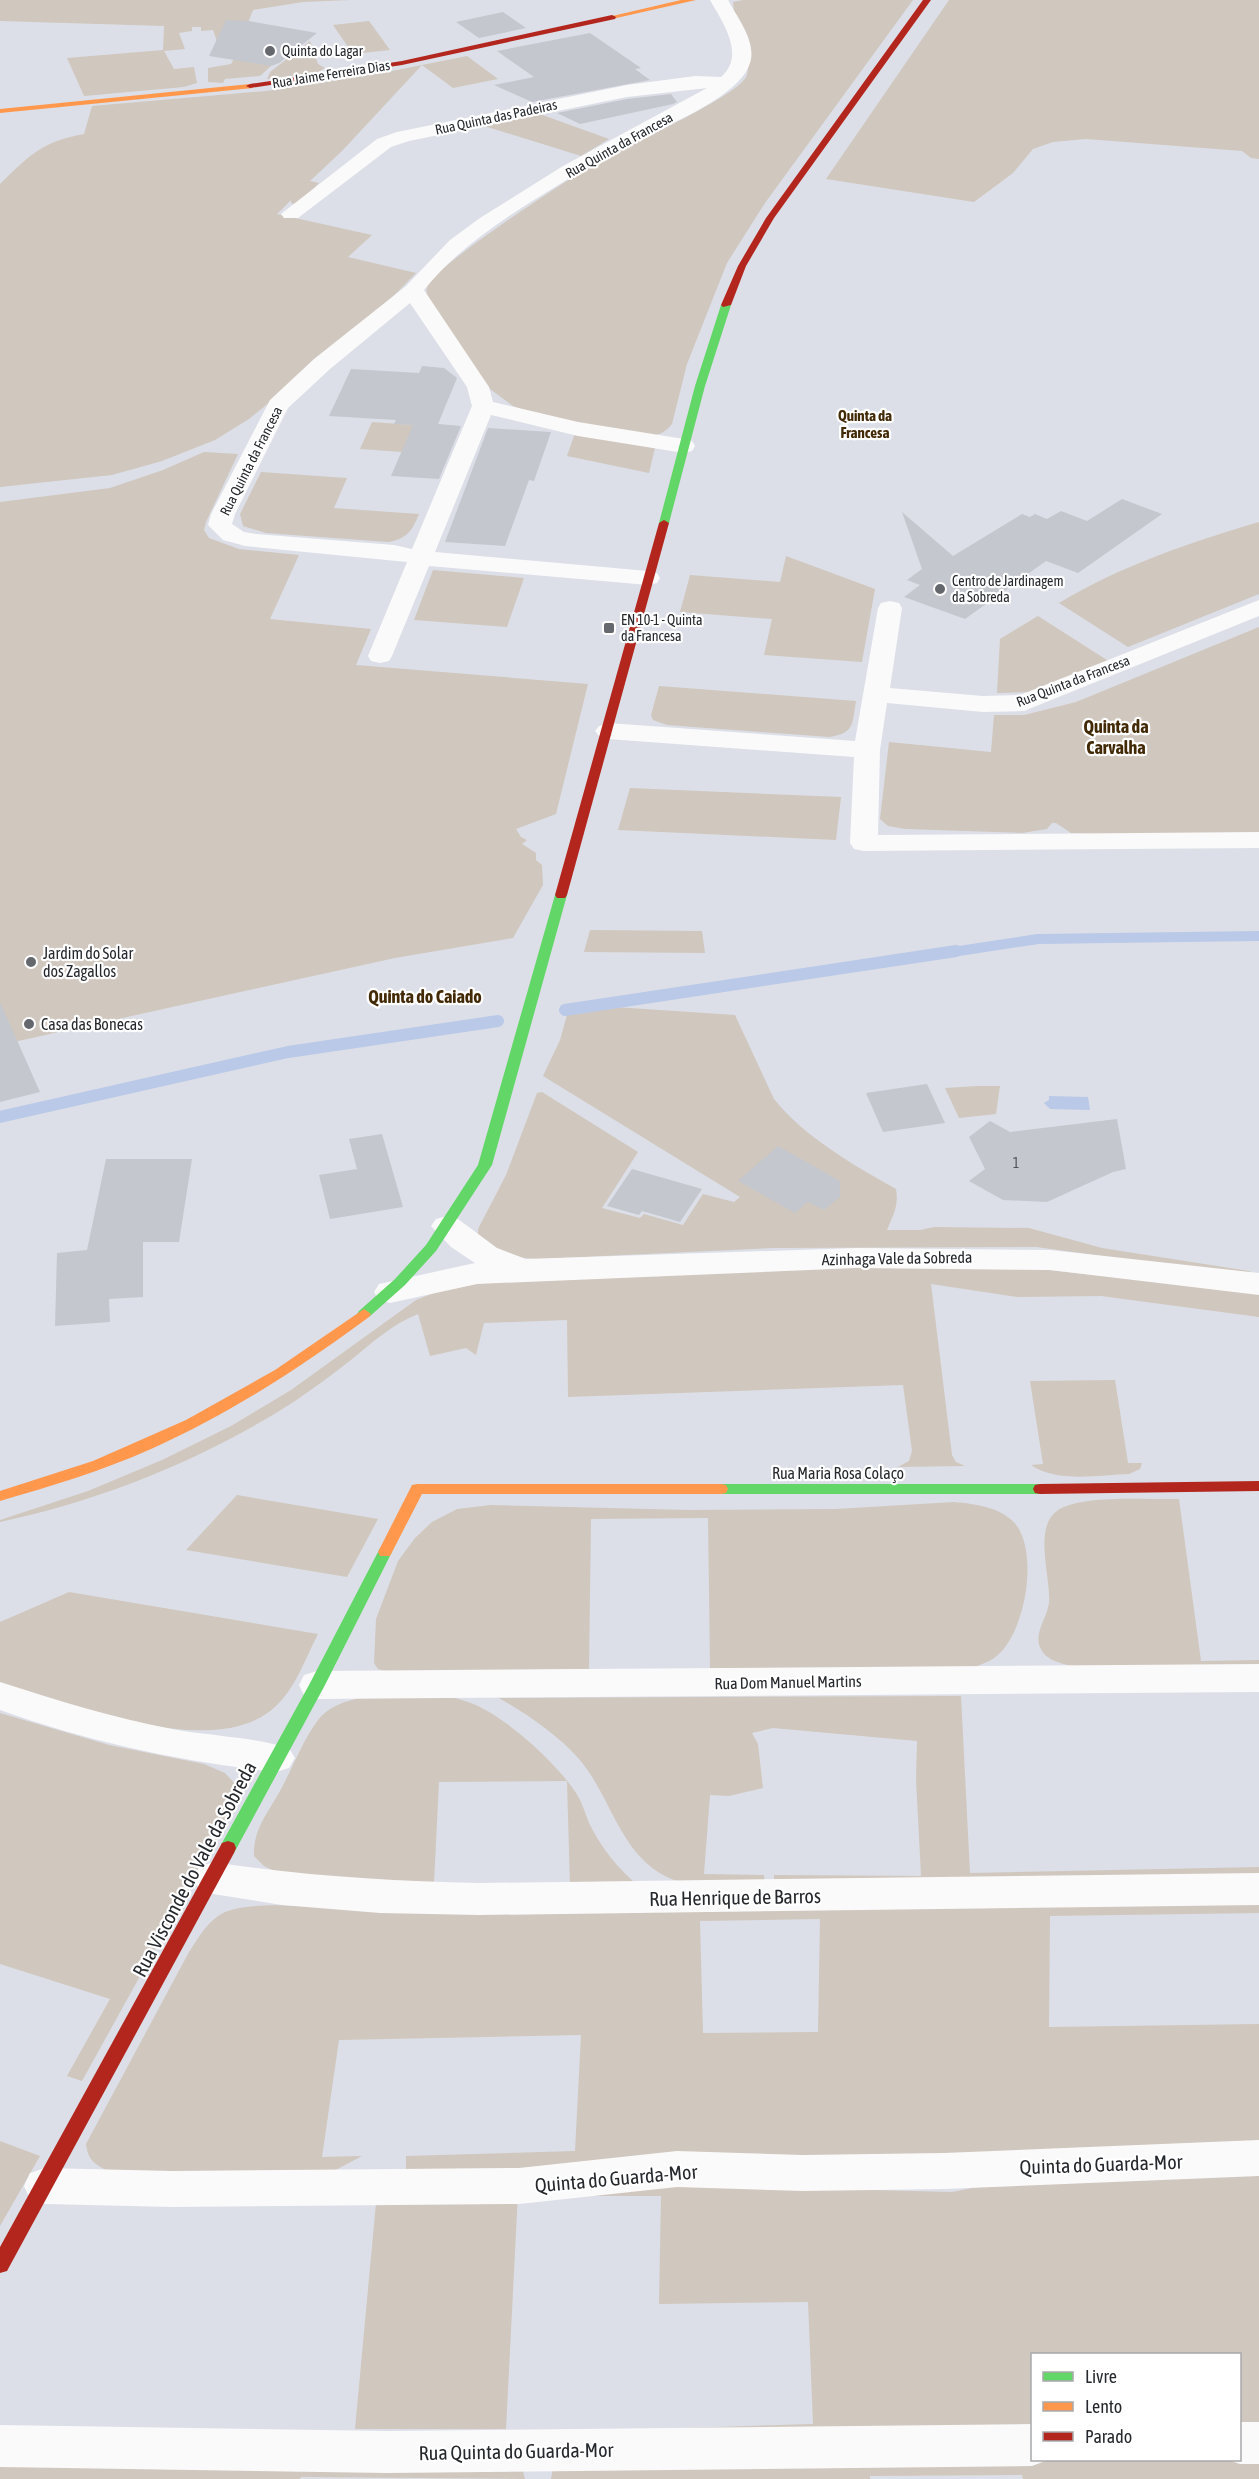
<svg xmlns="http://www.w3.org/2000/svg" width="1259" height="2479" viewBox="0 0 1259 2479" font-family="'Asap Condensed',sans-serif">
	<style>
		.green { fill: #d0c7be; fill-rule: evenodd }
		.water { fill: #bac9e8 }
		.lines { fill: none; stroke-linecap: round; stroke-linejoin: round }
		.stream-far1 { stroke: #bac9e8; stroke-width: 10 }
		.stream { stroke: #bac9e8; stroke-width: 12 }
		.building { fill: #c4c7cd }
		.street { fill: #fafafb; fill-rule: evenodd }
		.fast { fill: #63d668; fill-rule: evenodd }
		.slow { fill: #ff974d; fill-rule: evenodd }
		.jam { fill: #b3261e; fill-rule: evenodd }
		.poi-dot { fill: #65686d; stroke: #fff; stroke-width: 2 }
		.labels { text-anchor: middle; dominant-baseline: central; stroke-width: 4.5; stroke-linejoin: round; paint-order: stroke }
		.far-poi-label { font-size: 14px; fill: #25282c; stroke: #fff; text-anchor: start }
		.far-street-label { font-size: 14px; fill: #25282c; stroke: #fff }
		.number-label { font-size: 14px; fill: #4f5257 }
		.far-neighbourhood-label { font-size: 15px; font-weight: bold; fill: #432a07; stroke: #fff }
		.poi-label { font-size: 16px; fill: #25282c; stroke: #fff; text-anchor: start }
		.street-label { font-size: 16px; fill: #25282c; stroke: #fff }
		.neighbourhood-label { font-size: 18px; font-weight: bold; fill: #432a07; stroke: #fff }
		.near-street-label { font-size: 20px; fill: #25282c; stroke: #fff }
	</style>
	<rect width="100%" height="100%" fill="#dcdfe7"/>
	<g class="green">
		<path d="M0 0H350L303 2 253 10 246 28 219 47 213 30 201 31V27H192V31L179 33 185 49 164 51 174 69 194 67 197 83 184 87 84 96 67 58 163 50 164 26 0 21Z"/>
		<path d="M743 0H913L765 203 727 263 687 364 672 424C664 434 657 436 645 436L531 413 513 406 490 389 429 302C427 296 425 291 428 285 438 263 573 176 601 160 627 146 736 97 746 77 753 62 740 43 737 29 734 20 734 10 733 2Z"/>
		<path d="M949 0H1259V159L1251 158 1242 151 1086 139 1053 142 1033 149 1013 173 974 202 826 179Z"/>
		<path d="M369 21 390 50 353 54 333 25Z"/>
		<path d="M310 41 318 64 325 68 318 72 267 79 270 72Z"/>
		<path d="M467 56 498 79 453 88 422 65 342 151 310 181 319 183 304 199 294 204 291 203V200L277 214 372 235 348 257 416 273 372 318 249 419 215 440 162 461 112 475 0 487V184C30 155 41 142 84 134L92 106 266 91 377 74Z"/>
		<path d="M235 57 271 66 260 76 225 79 223 83 208 82V68L231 64Z"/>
		<path d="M537 113 609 139 581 156 481 125Z"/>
		<path d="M372 422 454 428 443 455 360 449Z"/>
		<path d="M575 433 655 448 649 473 567 456Z"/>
		<path d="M204 452 238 454 206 522 204 530 209 538 239 549 299 555 270 619 371 629 356 665 588 684 556 814 516 829 521 837 527 840 522 844 536 853V860L542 865 543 885 513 938 395 958 0 1045V502L110 488 163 470Z"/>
		<path d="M261 472 347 478 334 508 419 514C412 531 407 539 388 542L266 533 243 526 240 514Z"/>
		<path d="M1259 522V594L1128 647 1059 603C1120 566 1191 542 1259 522Z"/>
		<path d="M786 556 875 589 862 662 764 655 772 619 680 612 690 575 780 582Z"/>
		<path d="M433 570 524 578 507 627 414 620Z"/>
		<path d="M1038 616 1110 662 1031 692 997 693 1000 639Z"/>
		<path d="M1259 627V836L1090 834 1071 833 1056 823H1052L1047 829 1022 833 905 829 888 826 880 819 889 742 991 752 994 715H1024L1076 702Z"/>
		<path d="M659 686 856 701C852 724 855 733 829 737L667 725 653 720 651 715Z"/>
		<path d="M630 788 841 797 836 840 618 830Z"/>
		<path d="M590 930 702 931 705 953 584 952Z"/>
		<path d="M570 1004 735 1015 774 1099C803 1136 855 1166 896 1189 899 1206 893 1215 887 1230H920L934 1227 1029 1228 1102 1248 1249 1271 1254 1274 1250 1276 1036 1247 772 1248 538 1259 507 1257 478 1237V1229L506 1175 537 1093 542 1092 638 1152 602 1208 640 1218 644 1214 683 1225 703 1194 734 1202 740 1197 543 1076 560 1040Z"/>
		<path d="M977 1086H1000L996 1114 959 1118 945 1088Z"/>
		<path d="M957 1265 1048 1270 1259 1293V1317L1101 1296 1017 1297 931 1284 952 1455 956 1462 965 1466 898 1467 909 1461 912 1451 903 1385 568 1397 567 1320 484 1323 476 1355 466 1348 430 1356 418 1314C392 1324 372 1343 351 1360 333 1374 314 1388 295 1401 207 1458 103 1500 0 1522V1520L88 1491 162 1460 231 1426 291 1390 416 1300 444 1289 477 1282 679 1271Z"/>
		<path d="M1115 1380 1128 1463H1142L1140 1469 1129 1474C1099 1475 1057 1483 1031 1465L1043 1464 1030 1381Z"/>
		<path d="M237 1495 378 1519 347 1577 186 1550Z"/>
		<path d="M1179 1499 1201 1661 1259 1660V1666L1074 1667C1062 1663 1045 1661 1040 1647 1034 1633 1047 1618 1049 1603 1051 1577 1033 1528 1057 1511 1079 1494 1149 1500 1179 1499Z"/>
		<path d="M954 1502C975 1504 1003 1507 1017 1526 1038 1557 1025 1628 1000 1653 992 1661 983 1664 972 1668H710L708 1518 591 1519 589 1669 387 1672 378 1669 374 1663 376 1619 398 1561 415 1538 432 1522 457 1509 491 1505 689 1510 836 1509Z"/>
		<path d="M69 1592 318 1634C306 1657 296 1687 277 1705 218 1764 69 1704 0 1683V1622Z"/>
		<path d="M436 1695C447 1697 458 1698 468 1702 502 1713 557 1763 576 1793 582 1802 585 1813 589 1823 602 1849 618 1869 640 1887L570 1886 567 1781 439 1782 434 1883 280 1874 264 1866 254 1856C253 1828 269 1812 281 1789 293 1767 303 1740 318 1720 342 1689 402 1696 436 1695Z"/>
		<path d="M961 1696 970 1873 1259 1867V1879L774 1888V1875L921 1876 916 1779 917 1741 773 1728 752 1733 758 1744 763 1788 729 1796 710 1795 704 1874 764 1875 765 1888C733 1887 694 1891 665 1876 619 1852 611 1796 579 1759 558 1735 527 1714 499 1698Z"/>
		<path d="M0 1713 109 1745 204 1764 225 1773 237 1786 238 1799 82 2081 67 2076 110 1999 0 1964Z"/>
		<path d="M1224 1903 1259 1905V1913L1050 1916 1049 2027 1259 2024V2147L621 2161 411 2176 406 2169V2156L575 2151 581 2035 339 2040 322 2157 362 2156 328 2174 108 2171C94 2164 88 2160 86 2144L189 1952C197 1940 205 1925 218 1916 245 1897 326 1909 360 1910ZM820 1919 818 2032 703 2033 700 1921Z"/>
		<path d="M0 2141 40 2156 0 2226Z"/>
		<path d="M1259 2167V2431H1240V2354H1032V2435H795L656 2429 813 2424 808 2302 659 2304 661 2196H590V2189L625 2184 952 2192 988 2185Z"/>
		<path d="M518 2193 506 2429H355L376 2203Z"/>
		<path d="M1240 2454H1259V2479H1023L1022 2475 870 2476V2479H551L553 2468 771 2458 1240 2460Z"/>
		<path d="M0 2461 522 2467 525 2479 301 2477 300 2479H0Z"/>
	</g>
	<path class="water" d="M1049 1096 1088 1097 1090 1110 1050 1109 1044 1103 1049 1100Z"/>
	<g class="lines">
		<path class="stream-far1" d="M946 953 1038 939 1259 936"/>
		<g class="stream">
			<path d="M565 1010 956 951"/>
			<path d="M0 1117 288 1052 498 1021"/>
		</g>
	</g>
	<g class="building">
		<path d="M503 12 526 28 479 38 456 22Z"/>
		<path d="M226 20 249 21 317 33 279 63 271 66 209 56Z"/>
		<path d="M590 33 641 68 635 69 650 80 532 102 494 85 534 77 497 51Z"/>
		<path d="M671 94 677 102 673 104 580 124 557 113 627 99Z"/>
		<path d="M422 366 444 368 457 378 438 424 461 426 439 479 391 476 413 425 394 424 396 420 329 416 351 369 419 373Z"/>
		<path d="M488 428 551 432 534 481 529 480 505 546 445 542Z"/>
		<path d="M1122 499 1162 514 1078 573 1046 561 965 619 904 597 920 585 907 580 922 569 902 512 953 556 1022 514 1030 517 1035 514 1047 519 1061 511 1087 521Z"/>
		<path d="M0 1002 40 1092 0 1102Z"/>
		<path d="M927 1084 945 1123 883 1132 866 1093Z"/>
		<path d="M1117 1119 1126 1169 1113 1172 1047 1202 1003 1200 969 1181 985 1169 969 1137 990 1121 1010 1132Z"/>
		<path d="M382 1134 403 1207 330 1219 319 1175 357 1169 349 1139Z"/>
		<path d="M778 1146 840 1181V1197L824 1210 808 1202 795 1213 738 1181Z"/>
		<path d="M106 1159H192L179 1242H143V1297L109 1299 110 1322 55 1326 57 1253 87 1250Z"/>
		<path d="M632 1169 702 1189 680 1222 642 1211 639 1215 607 1206Z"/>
	</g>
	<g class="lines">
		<g class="street">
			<path d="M710 0H728C737 17 757 42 750 63 739 99 659 128 627 145 604 157 582 171 560 184 511 214 460 245 424 290L489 387 493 402 578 422 684 439 692 441 695 446 692 451 684 453 578 436 491 415 435 552 648 571 657 573 660 578 657 583 648 585 429 566 392 656 389 661 380 663 371 661 368 656 407 562 245 546 223 540 208 525 211 514 270 400 314 359 406 286 450 240 480 218 563 166 707 88 627 97 409 141 391 147 298 218H284L281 214 377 139 397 132 627 85 695 76 721 77C746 55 723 23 710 0ZM410 303 467 387 472 406 412 549 394 545 256 534 244 532 232 524 235 514 288 408 330 369Z"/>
			<path d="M1259 600V616L1024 711 983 712 887 703 880 750 878 835 1259 832V848L864 851 854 849 850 843 854 757 608 739 599 736 595 731 599 726 608 723 855 741 878 608 881 603 890 601 899 603 902 608 890 688 983 696 1020 695Z"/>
			<path d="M447 1216 458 1219 497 1248 526 1259 856 1248 1050 1250 1259 1273V1295L1050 1270 856 1268 477 1284 390 1303 379 1300 374 1292 379 1284 475 1263 451 1247 431 1226 436 1219Z"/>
			<path d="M1259 1664V1692L317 1699 304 1695 299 1685 304 1675 317 1671Z"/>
			<path d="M0 1682C57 1700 113 1718 172 1729 209 1736 254 1737 289 1748L295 1758 289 1768 276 1772C181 1762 90 1742 0 1710Z"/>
			<path d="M213 1862C302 1876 389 1881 479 1883L1259 1873V1905L479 1915 380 1913 282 1905 213 1894 199 1889 194 1878 199 1867Z"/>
			<path d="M1259 2140V2176L944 2189 803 2191 677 2187 519 2204 172 2207 45 2204 30 2199 24 2186 30 2173 45 2168 172 2171 519 2168 677 2151 803 2155 944 2153Z"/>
			<path d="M1240 2422H1259V2464H1240L1228 2460H1240Z"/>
			<path d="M1032 2424V2460H1048L1032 2466 387 2473 0 2467V2425L387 2431Z"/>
		</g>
		<g class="fast">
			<path d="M726 302 731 305 705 386 669 523 664 526 660 525 659 523 695 386 721 305Z"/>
			<path d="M561 891 567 895 492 1165 436 1251 405 1285 369 1317H359L357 1314 359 1311 395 1279 426 1245 478 1165 555 895Z"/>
			<path d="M721 1484H1040L1045 1485 1047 1489 1045 1493 1040 1494H721L716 1493 714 1489 716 1485Z"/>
			<path d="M385 1547 390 1548 392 1552 325 1685 234 1853 228 1855 222 1853 220 1848 222 1843 309 1685 378 1552 380 1548Z"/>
		</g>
		<g class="slow">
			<path d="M681 0H696L612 19 608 17Z"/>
			<path d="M250 84H253V88L0 113V109Z"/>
			<path d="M364 1309 371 1314 369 1317C300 1368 229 1414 151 1449 102 1471 51 1486 0 1501V1491L93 1461 186 1420 275 1370Z"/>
			<path d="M417 1484H721L726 1485 728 1489 726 1493 721 1494H422L390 1556H380L378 1552 410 1489 412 1485Z"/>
		</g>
		<g class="jam">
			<path d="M923 0H931L774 218 746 266 731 305 723 307 721 305 738 266 766 218Z"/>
			<path d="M612 15 616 17 615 19 402 65 250 88 246 86 250 84 402 61Z"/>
			<path d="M664 520 669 523 567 895 565 898H557L555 895 659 523Z"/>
			<path d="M1259 1481V1491L1040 1494 1035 1493 1033 1489 1035 1485 1040 1484Z"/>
			<path d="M228 1841 234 1843 236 1848 234 1853 7 2271 0 2273V2247L222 1843Z"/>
		</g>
	</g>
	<g class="poi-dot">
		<circle cx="270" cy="51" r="6"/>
		<circle cx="940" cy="589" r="6"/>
		<rect x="603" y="622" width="12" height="12" rx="3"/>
		<circle cx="31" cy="962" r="6"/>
		<circle cx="29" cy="1024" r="6"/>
	</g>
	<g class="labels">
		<g class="far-poi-label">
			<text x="282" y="51">Quinta do Lagar</text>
			<text x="952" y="581">Centro de Jardinagem<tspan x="952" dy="16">da Sobreda</tspan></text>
			<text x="621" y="620">EN 10-1 - Quinta<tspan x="621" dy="16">da Francesa</tspan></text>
		</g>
		<g class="far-street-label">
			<text transform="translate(331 74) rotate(-9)">Rua Jaime Ferreira Dias</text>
			<text transform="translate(496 117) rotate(-12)">Rua Quinta das Padeiras</text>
			<text transform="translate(619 145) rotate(-29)">Rua Quinta da Francesa</text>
			<text transform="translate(251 461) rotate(-63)">Rua Quinta da Francesa</text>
			<text transform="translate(1073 681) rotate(-21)">Rua Quinta da Francesa</text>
		</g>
		<g class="number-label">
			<text x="1016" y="1163">1</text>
		</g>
		<g class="far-neighbourhood-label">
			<text x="865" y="415">Quinta da<tspan x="865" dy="17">Francesa</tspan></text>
		</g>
		<g class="poi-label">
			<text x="43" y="953">Jardim do Solar<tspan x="43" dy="18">dos Zagallos</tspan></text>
			<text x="41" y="1024">Casa das Bonecas</text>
		</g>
		<g class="street-label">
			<text transform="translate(897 1258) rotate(-1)">Azinhaga Vale da Sobreda</text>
			<text x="838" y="1473">Rua Maria Rosa Colaço</text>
			<text transform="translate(788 1682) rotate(-1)">Rua Dom Manuel Martins</text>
		</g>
		<g class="neighbourhood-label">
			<text x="1116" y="726">Quinta da<tspan x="1116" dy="21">Carvalha</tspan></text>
			<text x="425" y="996">Quinta do Caiado</text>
		</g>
		<g class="near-street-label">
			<text transform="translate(194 1869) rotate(-62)">Rua Visconde do Vale da Sobreda</text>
			<text transform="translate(735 1897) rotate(-1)">Rua Henrique de Barros</text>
			<text transform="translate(1101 2164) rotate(-2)">Quinta do Guarda-Mor</text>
			<text transform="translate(616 2178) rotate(-5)">Quinta do Guarda-Mor</text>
			<text transform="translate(516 2451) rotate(-1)">Rua Quinta do Guarda-Mor</text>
		</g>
	</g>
	<rect x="1031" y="2353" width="210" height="108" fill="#ffffff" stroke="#a8a9ab" stroke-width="1.5"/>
	<rect x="1043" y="2372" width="30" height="9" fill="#63d668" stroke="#a8a9ab" stroke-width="1.5"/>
	<text x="1085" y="2383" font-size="18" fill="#25282c">Livre</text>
	<rect x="1043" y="2402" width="30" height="9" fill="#ff974d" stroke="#a8a9ab" stroke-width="1.5"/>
	<text x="1085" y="2413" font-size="18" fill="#25282c">Lento</text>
	<rect x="1043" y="2432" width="30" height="9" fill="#b3261e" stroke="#a8a9ab" stroke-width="1.5"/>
	<text x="1085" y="2443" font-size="18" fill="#25282c">Parado</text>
</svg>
